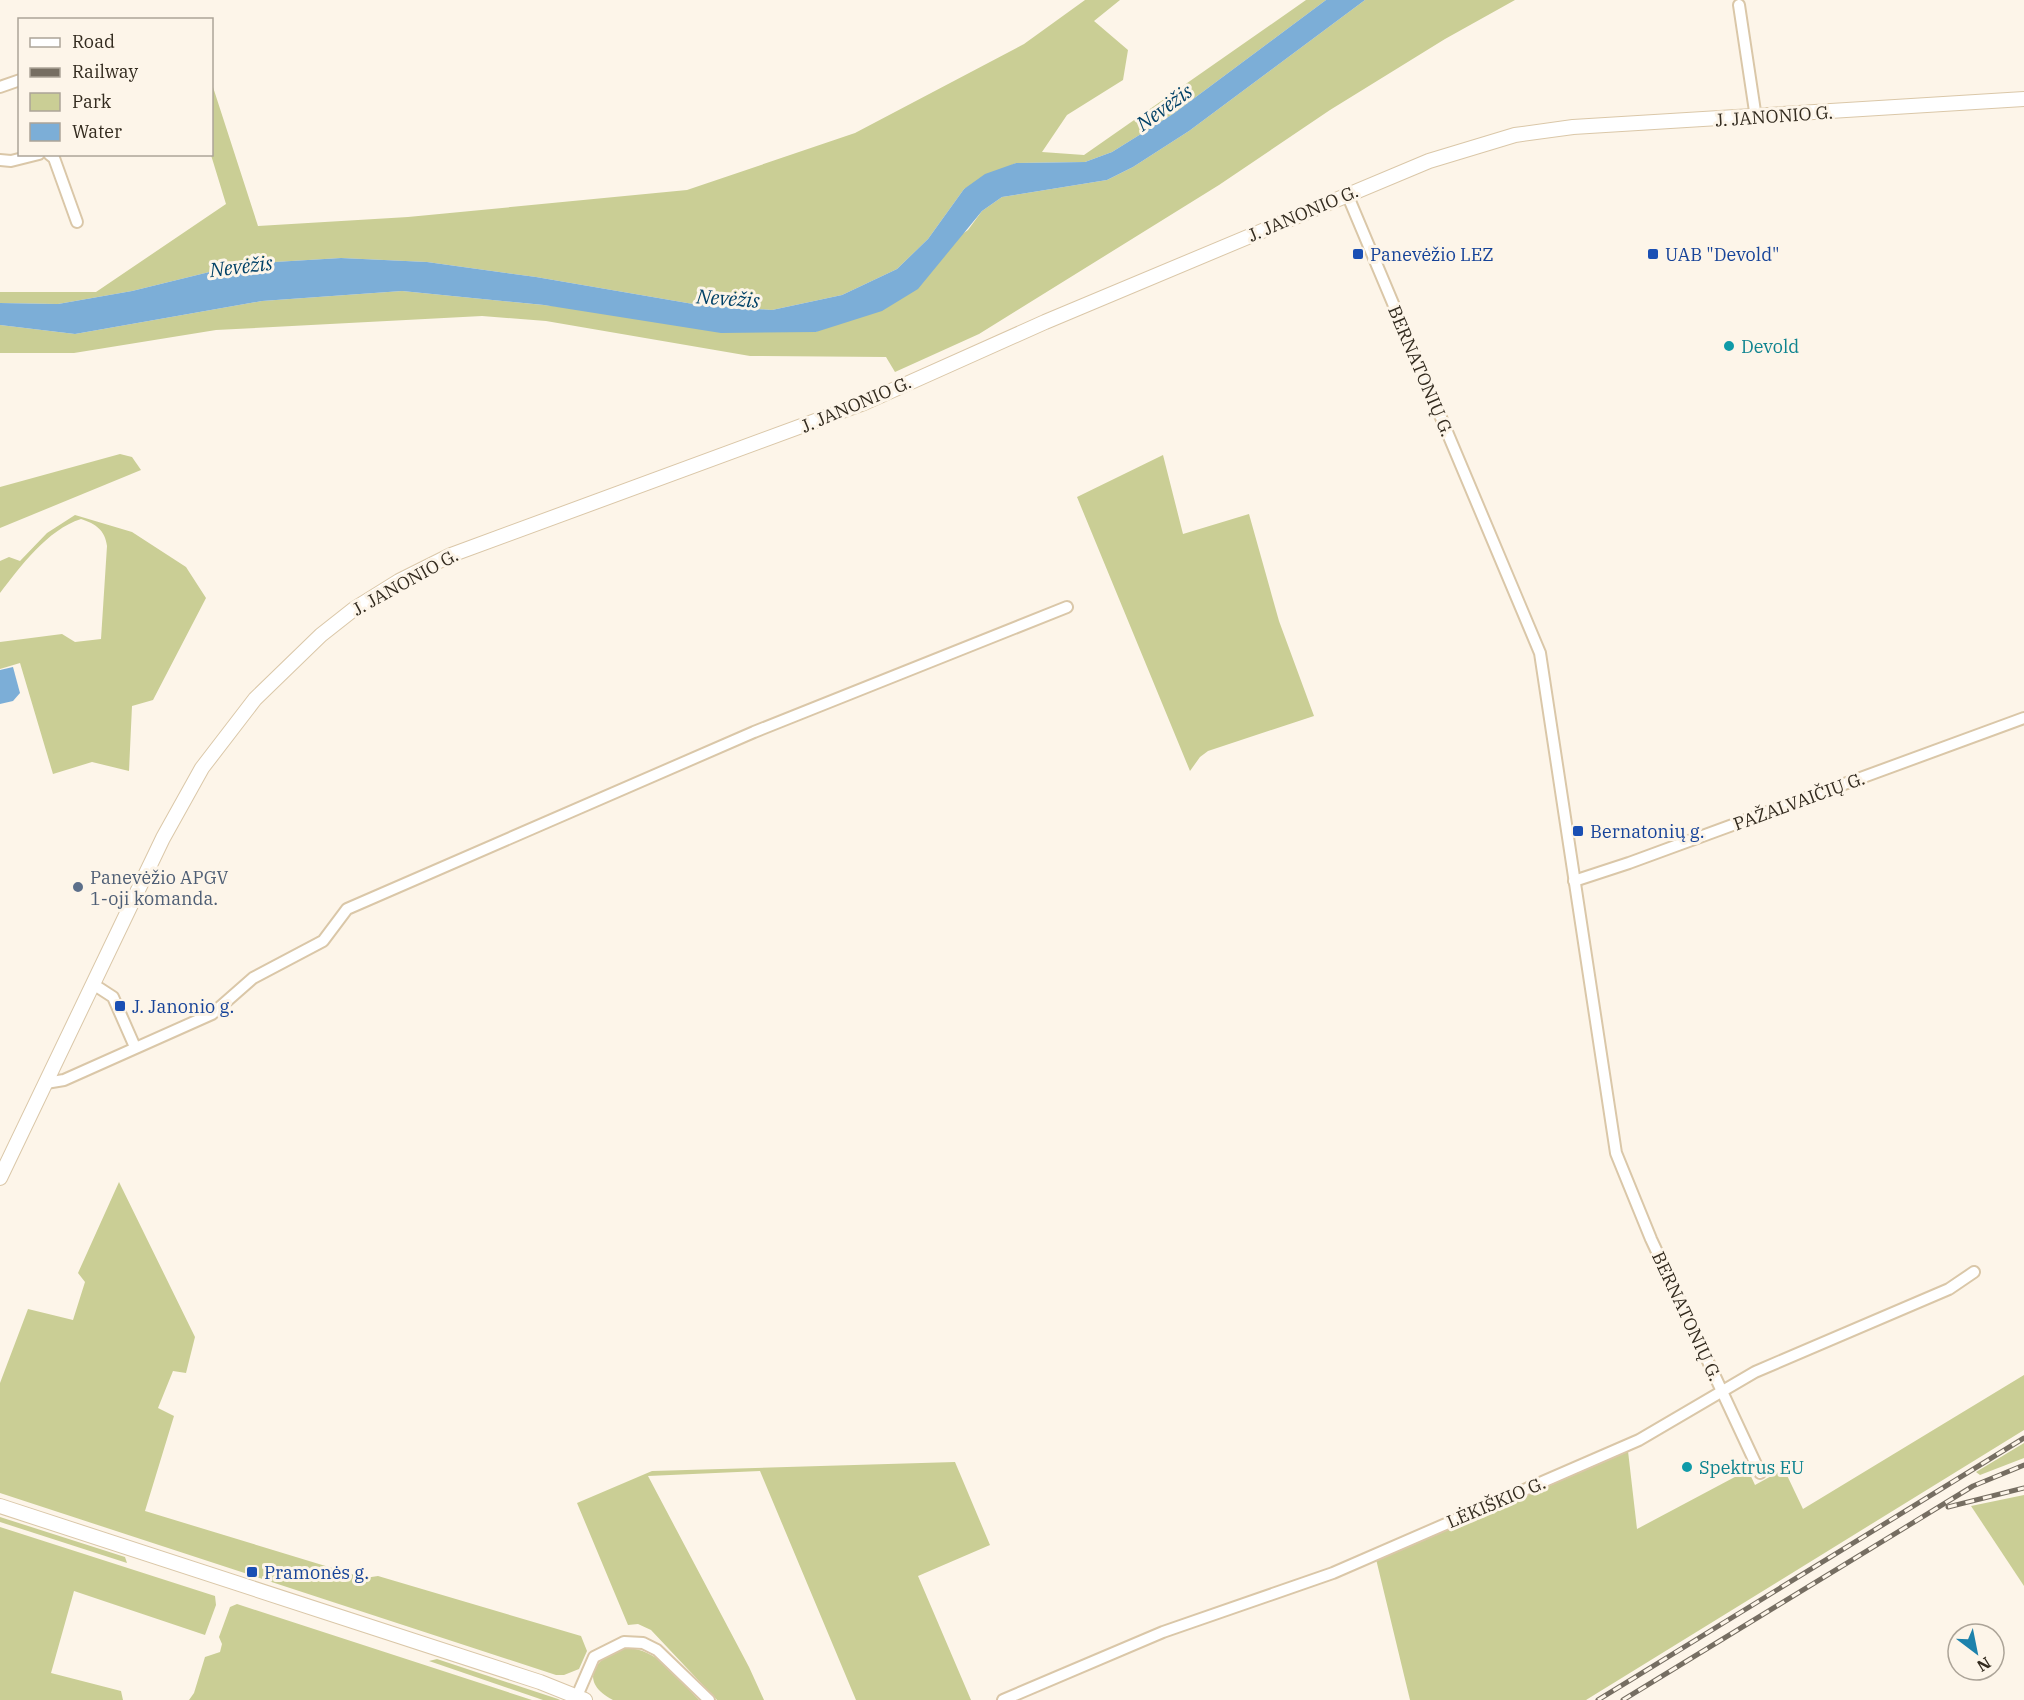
<svg xmlns="http://www.w3.org/2000/svg" width="2024" height="1700" viewBox="0 0 2024 1700" font-family="'IBM Plex Serif',serif">
	<style>
		.green { fill: #cace95 }
		.water { fill: #7caed7 }
		.lines { fill: none; stroke-linecap: round; stroke-linejoin: round }
		.street-casing { stroke: #dac7a8; stroke-width: 14 }
		.secondary-casing { stroke: #dac7a8; stroke-width: 16 }
		.street { stroke: #fff; stroke-width: 10 }
		.secondary { stroke: #fff; stroke-width: 14 }
		.rail-casing { stroke: #766e62; stroke-width: 5 }
		.rail { stroke: #fdf5e9; stroke-width: 3; stroke-dasharray: 9; stroke-linecap: butt }
		.transit-dot { fill: #1a4fb4; stroke: #fdf5e9; stroke-width: 2 }
		.culture-dot { fill: #0f9aa8; stroke: #fdf5e9; stroke-width: 2 }
		.service-dot { fill: #5c6f8a; stroke: #fdf5e9; stroke-width: 2 }
		.labels { text-anchor: middle; dominant-baseline: central; stroke-width: 6; stroke-linejoin: round; paint-order: stroke }
		.street-label { font-size: 18px; fill: #332b1f; stroke: #fdf5e9 }
		.transit-label { font-size: 18px; fill: #164399; stroke: #fdf5e9; text-anchor: start }
		.culture-label { font-size: 18px; fill: #0d838f; stroke: #fdf5e9; text-anchor: start }
		.service-label { font-size: 18px; fill: #4e5e75; stroke: #fdf5e9; text-anchor: start }
		.water-label { font-size: 20px; font-style: italic; fill: #004167; stroke: #fdf5e9 }
	</style>
	<rect width="100%" height="100%" fill="#fdf5e9"/>
	<g class="green">
		<path d="M1085 0H1120L1094 21 1128 50 1123 80 1067 115 1042 152 1084 155 1306 0H1326L1173 114 1112 152 1085 162 1016 163 964 189 928 239 897 269 842 295 772 310 699 305 536 277 427 262 341 258 242 264 132 291 58 304 0 303V292H96L226 204 211 155 212 84 258 226 408 217 687 190 855 133 1024 44Z"/>
		<path d="M1365 0H1515L1445 39 1330 110 1219 185 979 334 895 372 886 357 750 356 546 321 482 316 216 330 74 353H0V325L75 334 262 301 402 291 816 332 968 230 982 211 1002 197 1107 180 1133 167 1189 131Z"/>
		<path d="M120 454 132 457 141 470 0 528V487Z"/>
		<path d="M1163 455 1183 534 1249 514 1279 621 1314 716 1208 751 1200 757 1190 771 1077 497Z"/>
		<path d="M75 515 132 532 186 567 206 598 153 700 132 706 129 771 92 762 53 774 20 663 0 669V642L62 634 75 642 101 639 107 546C105 530 96 524 81 519 47 530 21 566 0 593V561L9 557 20 561 47 533Z"/>
		<path d="M119 1182 195 1337 186 1373 173 1371 158 1408 174 1416 145 1511 365 1578 378 1576 581 1636 587 1651 579 1669 564 1675H556L0 1493V1383L28 1309 73 1320 85 1282 78 1273Z"/>
		<path d="M2024 1375V1430L1586 1700H1410L1376 1559 1628 1451 1637 1529 1748 1470 1755 1485 1784 1469 1803 1509Z"/>
		<path d="M2024 1443V1458L1980 1475 1976 1472Z"/>
		<path d="M955 1462 990 1545 918 1576 971 1700H856L760 1471 648 1476 749 1667 764 1700H717L651 1630 638 1624 628 1625 577 1503 652 1471Z"/>
		<path d="M2024 1495V1586L1971 1506Z"/>
		<path d="M0 1517 125 1557 127 1563 0 1522Z"/>
		<path d="M0 1527 215 1596 216 1605 205 1635 74 1591 51 1673 121 1691 123 1700H0Z"/>
		<path d="M237 1604 532 1700H533H189L194 1693 205 1657 220 1652 222 1644 219 1637 230 1607Z"/>
		<path d="M623 1648C657 1647 677 1677 699 1700H613C579 1682 593 1659 623 1648Z"/>
		<path d="M437 1659 558 1699 560 1700H543L429 1661Z"/>
	</g>
	<g class="water">
		<path d="M1326 0H1365L1189 131 1133 167 1107 180 1002 197 982 211 918 289 882 311 816 332 721 333 544 305 402 291 262 301 75 334 0 325V303L58 304 132 291 242 264 341 258 427 262 536 277 699 305 772 310 842 295 897 269 928 239 964 189 985 174 1016 163 1085 162 1112 152 1173 114Z"/>
		<path d="M13 667 20 693 13 701 0 704V670Z"/>
	</g>
	<g class="lines">
		<g class="street-casing">
			<g id="street">
				<path d="M1739 5 1756 118"/>
				<path d="M0 87 20 80"/>
				<path d="M49 154 54 158 77 222"/>
				<path d="M0 160 11 161 39 154"/>
				<path d="M1347 194 1540 653 1616 1153 1651 1239 1760 1473"/>
				<path d="M1574 881 1629 863 2024 718"/>
				<path d="M93 984 113 997 135 1047"/>
				<path d="M46 1083 64 1080 212 1014 253 978 323 941 347 909 754 732 1067 607"/>
				<path d="M577 1696 594 1657 624 1642 643 1643 657 1650 709 1700"/>
				<path d="M1003 1700 1163 1632 1333 1573 1639 1440 1755 1372 1949 1289 1974 1272"/>
			</g>
		</g>
		<g class="secondary-casing">
			<g id="secondary">
				<path d="M0 1178 163 838 202 768 255 699 321 635 354 609 399 581 451 555 864 403 1045 322 1429 161 1515 135 1573 127 2024 99"/>
				<path d="M0 1506 540 1682 585 1700"/>
			</g>
		</g>
		<use href="#street" class="street"/>
		<use href="#secondary" class="secondary"/>
		<g class="rail-casing">
			<g id="rail">
				<path d="M1948 1507 2024 1488"/>
				<path d="M1598 1700 2024 1438"/>
				<path d="M1623 1700 1973 1486 2024 1465"/>
			</g>
		</g>
		<use href="#rail" class="rail"/>
	</g>
	<g class="transit-dot">
		<rect x="1352" y="248" width="12" height="12" rx="3"/>
		<rect x="1647" y="248" width="12" height="12" rx="3"/>
		<rect x="1572" y="825" width="12" height="12" rx="3"/>
		<rect x="114" y="1000" width="12" height="12" rx="3"/>
		<rect x="246" y="1566" width="12" height="12" rx="3"/>
	</g>
	<g class="culture-dot">
		<circle cx="1729" cy="346" r="6"/>
		<circle cx="1687" cy="1467" r="6"/>
	</g>
	<circle class="service-dot" cx="78" cy="887" r="6"/>
	<g class="labels">
		<g class="street-label">
			<text transform="translate(1774 116) rotate(-4)">J. JANONIO G.</text>
			<text transform="translate(1303 213) rotate(-23)">J. JANONIO G.</text>
			<text transform="translate(1421 371) rotate(67)">BERNATONIŲ G.</text>
			<text transform="translate(856 404) rotate(-23)">J. JANONIO G.</text>
			<text transform="translate(405 582) rotate(-29)">J. JANONIO G.</text>
			<text transform="translate(1799 801) rotate(-20)">PAŽALVAIČIŲ G.</text>
			<text transform="translate(1687 1316) rotate(65)">BERNATONIŲ G.</text>
			<text transform="translate(1496 1502) rotate(-23)">LĖKIŠKIO G.</text>
		</g>
		<g class="transit-label">
			<text x="1370" y="254">Panevėžio LEZ</text>
			<text x="1665" y="254">UAB "Devold"</text>
			<text x="1590" y="831">Bernatonių g.</text>
			<text x="132" y="1006">J. Janonio g.</text>
			<text x="264" y="1572">Pramonės g.</text>
		</g>
		<g class="culture-label">
			<text x="1741" y="346">Devold</text>
			<text x="1699" y="1467">Spektrus EU</text>
		</g>
		<g class="service-label">
			<text x="90" y="877">Panevėžio APGV<tspan x="90" dy="21">1-oji komanda.</tspan></text>
		</g>
		<g class="water-label">
			<text transform="translate(1164 107) rotate(-36)">Nevėžis</text>
			<text transform="translate(241 266) rotate(-7)">Nevėžis</text>
			<text transform="translate(728 298) rotate(4)">Nevėžis</text>
		</g>
	</g>
	<rect x="18" y="18" width="195" height="138" fill="#fdf5e9" stroke="#aca498" stroke-width="1.5"/>
	<rect x="30" y="38" width="30" height="9" fill="#ffffff" stroke="#aca498" stroke-width="1.5"/>
	<text x="72" y="48" font-size="18" fill="#332b1f">Road</text>
	<rect x="30" y="68" width="30" height="9" fill="#766e62" stroke="#aca498" stroke-width="1.5"/>
	<text x="72" y="78" font-size="18" fill="#332b1f">Railway</text>
	<rect x="30" y="93" width="30" height="18" fill="#cace95" stroke="#aca498" stroke-width="1.5"/>
	<text x="72" y="108" font-size="18" fill="#332b1f">Park</text>
	<rect x="30" y="123" width="30" height="18" fill="#7caed7" stroke="#aca498" stroke-width="1.5"/>
	<text x="72" y="138" font-size="18" fill="#332b1f">Water</text>
	<g transform="translate(1976 1652) rotate(148)"><circle r="28" fill="#fdf5e9" stroke="#aca498" stroke-width="1.5"/>
	<path d="M0-4.5L10 22L0 15L-10 22Z" fill="#1d82ac"/>
	<text y="-9" font-size="16" font-weight="bold" text-anchor="middle" fill="#332b1f">N</text>
	</g>
</svg>
